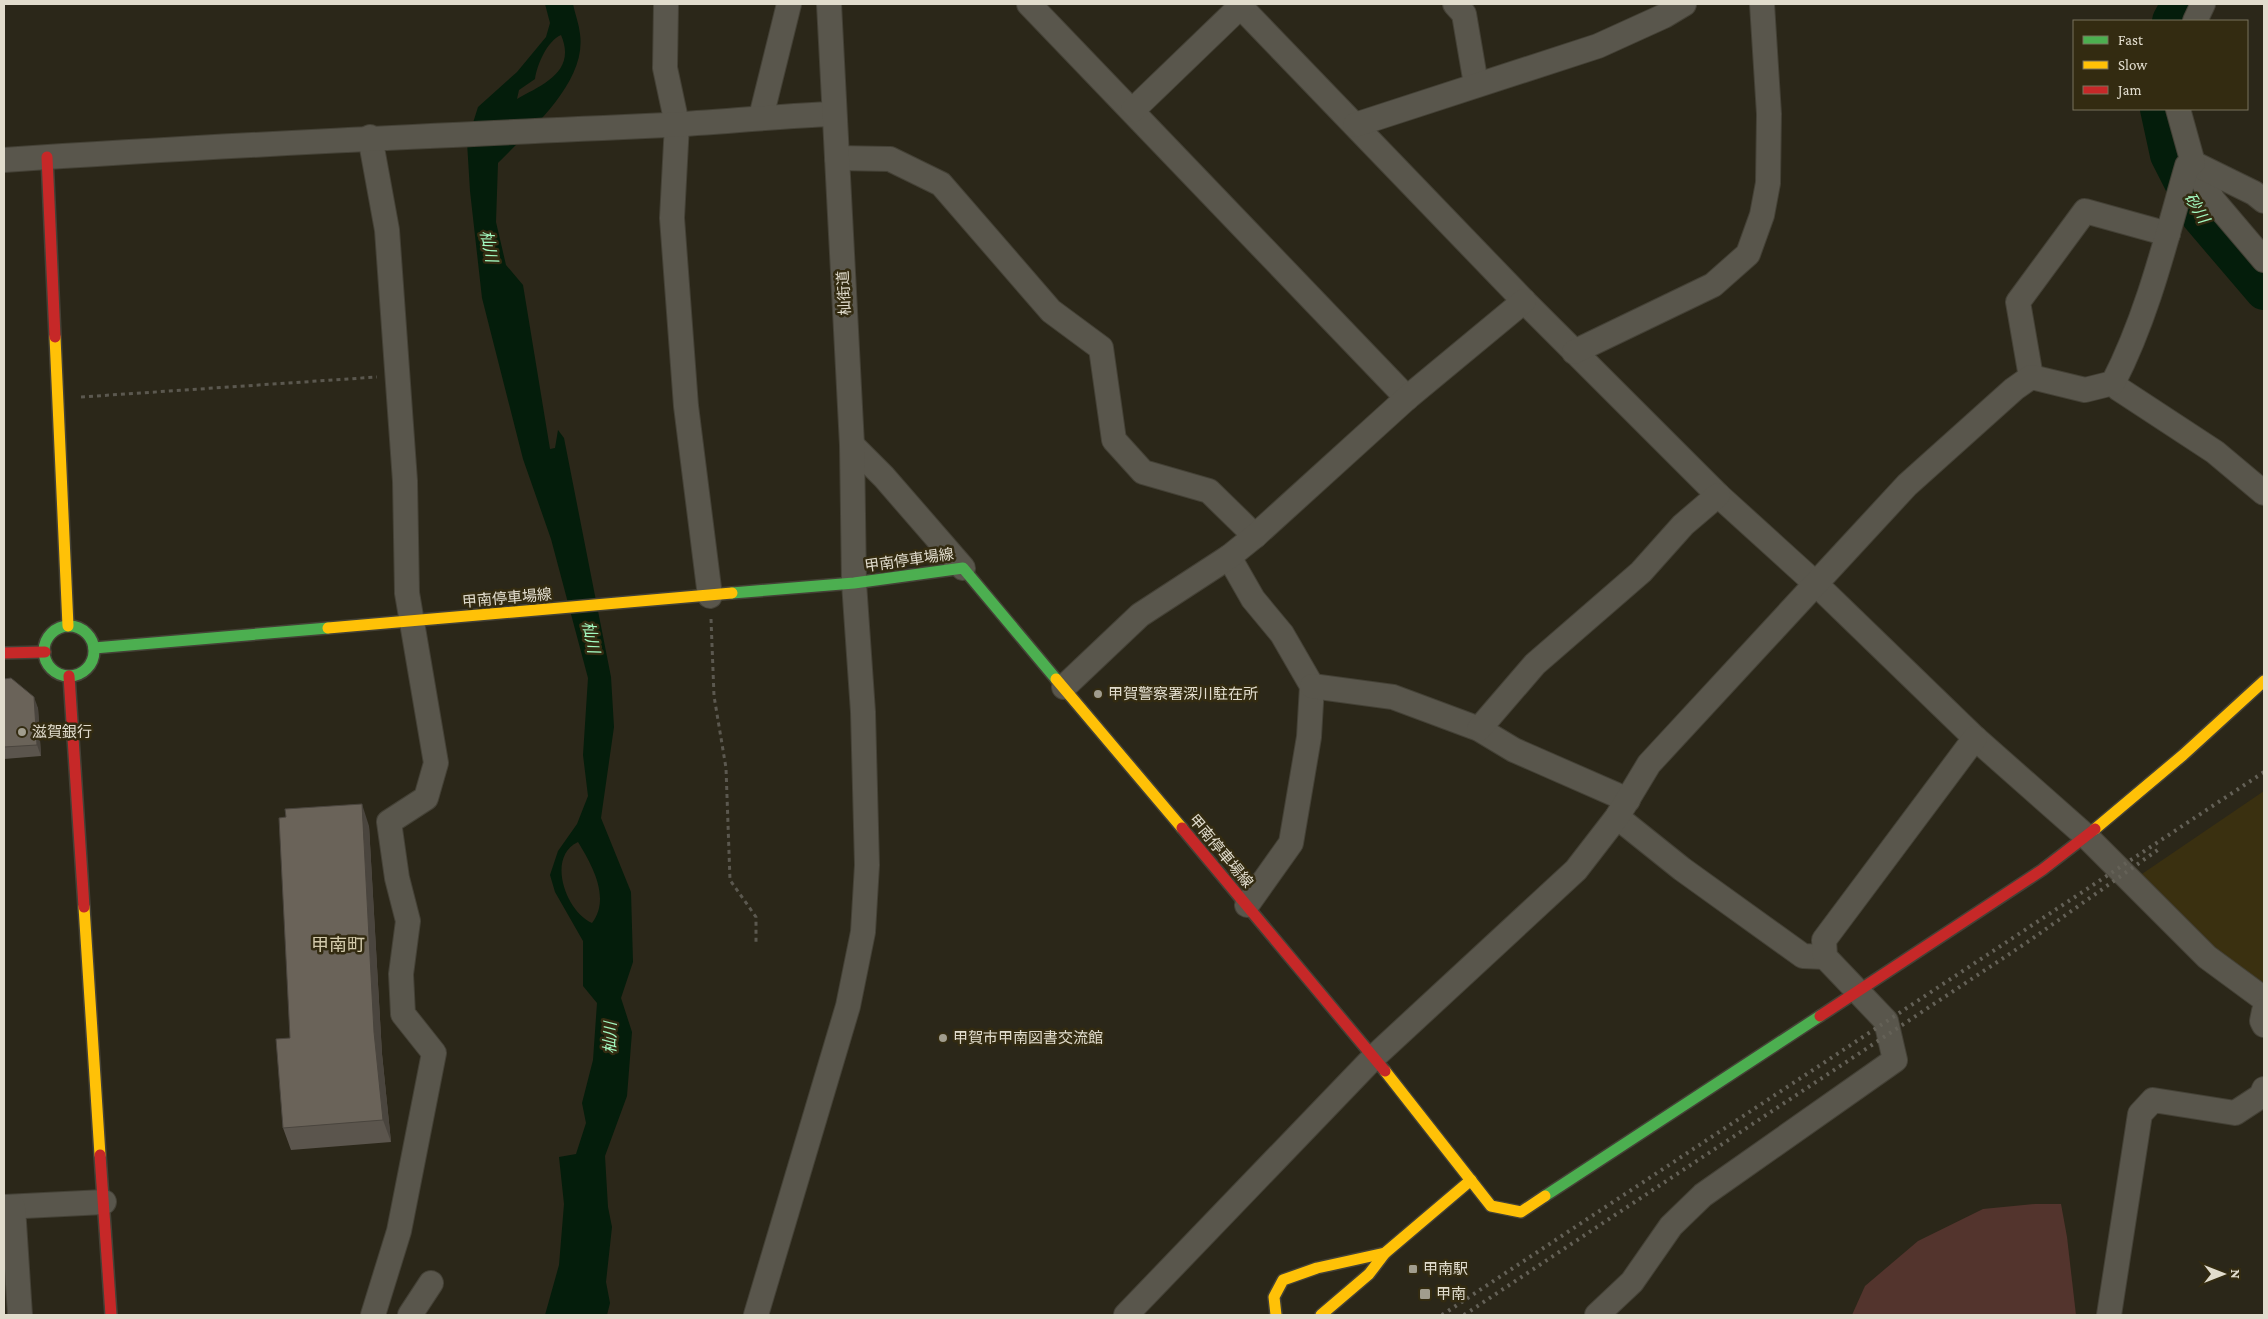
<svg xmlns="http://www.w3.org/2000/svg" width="2268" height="1319" viewBox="0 0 2268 1319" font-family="'Crimson Pro','Noto Sans JP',serif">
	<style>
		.built { fill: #3a3010 }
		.green { fill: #53342d }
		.water { fill: #041d0b; fill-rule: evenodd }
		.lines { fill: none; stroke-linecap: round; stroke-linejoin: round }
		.river { stroke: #041d0b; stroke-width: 38 }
		.street-casing { stroke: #444136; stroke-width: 26 }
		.fast-casing { stroke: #444136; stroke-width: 14 }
		.slow-casing { stroke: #444136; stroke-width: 14 }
		.jam-casing { stroke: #444136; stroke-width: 14 }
		.path { stroke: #5b584f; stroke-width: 3; stroke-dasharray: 4 4; stroke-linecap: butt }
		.street { stroke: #59564c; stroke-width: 24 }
		.fast { stroke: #4caf50; stroke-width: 11 }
		.slow { stroke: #ffc107; stroke-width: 11 }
		.jam { stroke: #c62828; stroke-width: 11 }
		.rail { stroke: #646157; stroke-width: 4; stroke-dasharray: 2.5 5; stroke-linecap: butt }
		.wall { fill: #5b554d }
		.shaded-wall { fill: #4a453e }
		.building { fill: #6a6359; stroke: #4a453e }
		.poi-dot { fill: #a19d8e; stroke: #332b11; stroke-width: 2 }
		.labels { text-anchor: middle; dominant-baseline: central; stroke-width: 5; stroke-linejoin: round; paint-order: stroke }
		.street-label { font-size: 15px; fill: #e1dccd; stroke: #332b11 }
		.poi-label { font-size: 15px; fill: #e1dccd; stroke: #332b11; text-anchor: start }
		.water-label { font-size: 16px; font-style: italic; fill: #a3fac1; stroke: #332b11 }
		.quarter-label { font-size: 18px; fill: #d3caab; stroke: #332b11 }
	</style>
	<rect width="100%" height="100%" fill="#2b2719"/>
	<path class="built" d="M2264 791V990L2233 974 2136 878Z"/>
	<path class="green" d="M2035 1204H2061L2067 1237 2076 1315H1852L1865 1286 1918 1241 1983 1209Z"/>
	<path class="water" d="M545 4H573C575 14 579 24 580 34 587 83 529 131 498 163L496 222 506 265 523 285 550 449 555 448 558 430 564 438 611 677 614 727 601 818 631 892 633 962 621 998 632 1032 627 1096 605 1156 608 1207 612 1227 606 1282 610 1303 607 1315H545L559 1265 564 1204 559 1157 576 1154 586 1123 582 1103 593 1060 597 1003 583 986V941L555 892 550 875 558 851 577 824 588 796 583 755 588 678 551 539 523 459 482 298 470 191 467 142 478 107 517 72 546 37 550 23ZM561 35C577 72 542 85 517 99L519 90 535 79C537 65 547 41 561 35ZM578 842C592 865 611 898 592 923 566 912 546 857 578 842Z"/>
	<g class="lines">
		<g class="river">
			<path d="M2171 21 2180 4"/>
			<path d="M2159 109 2169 155 2200 216 2264 291"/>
		</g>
		<g class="street-casing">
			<g id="street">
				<path d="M666 4 665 68 677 124 672 218 686 406 710 596"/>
				<path d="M1029 4 1407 398"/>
				<path d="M1238 4 1524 301 1718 495 1816 584 1975 738 2087 837 2207 957 2264 999"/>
				<path d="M1455 4 1464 14 1476 84"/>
				<path d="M2195 21 2203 4"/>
				<path d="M1133 110 1243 4"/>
				<path d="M761 117 789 4"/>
				<path d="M1355 125 1598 46 1664 16 1684 4"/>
				<path d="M370 137 387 230 405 481 407 593 436 763 426 798 389 822 397 878 408 921 401 974 403 1014 434 1053 399 1231 373 1315"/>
				<path d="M837 158 890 159 941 184 1051 311 1101 348 1114 440 1143 472 1209 491 1255 536"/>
				<path d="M4 160C225 145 446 135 667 125 723 122 778 116 834 114"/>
				<path d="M2193 163 2213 200 2264 260"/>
				<path d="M2193 163 2254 193 2264 201"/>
				<path d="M1574 352 1713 285 1748 254 1762 215 1768 183 1769 114 1762 4"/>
				<path d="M2031 377 2018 302 2085 211 2168 234"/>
				<path d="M2113 383 2119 389 2215 452 2264 493"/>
				<path d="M852 445 884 477 963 568"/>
				<path d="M1229 557 1253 599 1282 634 1312 686 1309 737 1291 843 1247 905"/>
				<path d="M1312 686 1393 697 1479 729 1514 750 1628 800"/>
				<path d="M1064 687 1140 615 1229 557 1255 536 1407 398 1524 301"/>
				<path d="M1479 729 1535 664 1641 572 1683 525 1718 495"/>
				<path d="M1617 817 1682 869 1803 956 1825 957"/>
				<path d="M2264 1011 2262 1021 2264 1025"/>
				<path d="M4 1207 104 1202"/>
				<path d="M13 1207 20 1315"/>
				<path d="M410 1315 431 1283"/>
				<path d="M756 1315 848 1006 863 932 867 865 863 712 854 583 852 445 829 4"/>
				<path d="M1126 1315 1374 1057 1576 870 1617 817 1649 764 1907 485 2014 389 2031 377 2085 390 2113 383C2148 315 2166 239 2187 166L2193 163 2178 109"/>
				<path d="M1597 1315 1632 1282 1671 1226 1703 1195 1895 1060 1886 1021 1825 957 1824 940 1975 738"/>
				<path d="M2109 1315 2140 1114 2153 1100 2235 1113 2261 1096 2264 1089"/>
			</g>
		</g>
		<g class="fast-casing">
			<g id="fast">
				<path d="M732 593 854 583 963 568 1056 679"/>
				<circle cx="69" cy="651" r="25"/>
				<path d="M94 648 328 628"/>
				<path d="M1545 1196 1820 1016"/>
			</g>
		</g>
		<g class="slow-casing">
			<g id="slow">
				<path d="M55 337 68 626"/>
				<path d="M328 628 732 593"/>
				<path d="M1056 679 1182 828"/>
				<path d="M2095 829 2183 755 2264 681"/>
				<path d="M84 907 100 1155"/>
				<path d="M1385 1071 1491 1206 1521 1212 1545 1196"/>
				<path d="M1276 1315 1274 1297 1283 1280 1317 1268 1385 1253"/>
				<path d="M1321 1315 1369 1274 1385 1253 1471 1180"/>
			</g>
		</g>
		<g class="jam-casing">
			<g id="jam">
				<path d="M47 157 55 337"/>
				<path d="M4 653 45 652"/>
				<path d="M69 676 84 907"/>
				<path d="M1182 828 1385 1071"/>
				<path d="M1820 1016 2042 870 2095 829"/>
				<path d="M100 1155 111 1315"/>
			</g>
		</g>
		<g class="path">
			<path d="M81 397 377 377"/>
			<path d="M711 619 714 696 726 768 730 880 756 917V942"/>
		</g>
		<use href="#street" class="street"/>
		<use href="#fast" class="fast"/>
		<use href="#slow" class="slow"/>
		<use href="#jam" class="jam"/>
		<g class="rail">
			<path d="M1442 1315 2264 772"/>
			<path d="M1464 1315 2029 941 2159 849"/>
		</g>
	</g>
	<g class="wall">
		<path d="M4 679 38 708 41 756 4 759Z"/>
		<path d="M369 826 382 1054 391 1142 291 1150 283 1128 290 1038Z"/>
	</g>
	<g class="shaded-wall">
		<path d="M34 697 38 708 41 756 37 745Z"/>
		<path d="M362 804 369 826 382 1054 391 1142 383 1120 374 1032Z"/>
	</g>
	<g class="building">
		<path d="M11 678 34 697 37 745 4 747V679Z"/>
		<path d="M362 804 374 1032 383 1120 283 1128 276 1039 290 1038 279 818 286 817 285 809Z"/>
	</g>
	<g class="poi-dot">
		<circle cx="1098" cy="694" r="5"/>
		<circle cx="22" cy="732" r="5"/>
		<circle cx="943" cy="1038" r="5"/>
		<rect x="1408" y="1264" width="10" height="10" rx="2.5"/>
		<rect x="1419" y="1288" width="12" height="12" rx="2.5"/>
	</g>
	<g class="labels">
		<g class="street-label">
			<text transform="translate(844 293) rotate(-93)">杣街道</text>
			<text transform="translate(909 560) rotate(-8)">甲南停車場線</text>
			<text transform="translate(507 598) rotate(-5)">甲南停車場線</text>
			<text transform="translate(1221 851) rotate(50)">甲南停車場線</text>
		</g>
		<g class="poi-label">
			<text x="1108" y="694">甲賀警察署深川駐在所</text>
			<text x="32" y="732">滋賀銀行</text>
			<text x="953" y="1038">甲賀市甲南図書交流館</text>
			<text x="1423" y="1269">甲南駅</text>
			<text x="1436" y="1294">甲南</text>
		</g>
		<g class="water-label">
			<text transform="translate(2197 208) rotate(59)">砂川</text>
			<text transform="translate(489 246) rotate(78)">杣川</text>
			<text transform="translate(591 637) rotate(78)">杣川</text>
			<text transform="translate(610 1038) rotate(-89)">杣川</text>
		</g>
		<g class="quarter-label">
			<text x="338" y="945">甲南町</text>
		</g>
	</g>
	<rect width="2268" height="1319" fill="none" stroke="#e1dccd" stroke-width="10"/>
	<rect x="2073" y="20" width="175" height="90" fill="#332b11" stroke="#79725c"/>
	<rect x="2083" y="36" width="25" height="8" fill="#4caf50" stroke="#79725c"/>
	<text x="2118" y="45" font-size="15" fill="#e1dccd">Fast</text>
	<rect x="2083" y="61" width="25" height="8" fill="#ffc107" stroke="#79725c"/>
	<text x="2118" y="70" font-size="15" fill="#e1dccd">Slow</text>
	<rect x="2083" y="86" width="25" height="8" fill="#c62828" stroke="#79725c"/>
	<text x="2118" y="95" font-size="15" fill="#e1dccd">Jam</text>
	<g transform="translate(2223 1274) rotate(90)" stroke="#332b11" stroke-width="4" paint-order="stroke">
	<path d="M0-4L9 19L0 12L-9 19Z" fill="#e1dccd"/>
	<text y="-8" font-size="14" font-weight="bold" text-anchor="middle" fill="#e1dccd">N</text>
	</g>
</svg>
